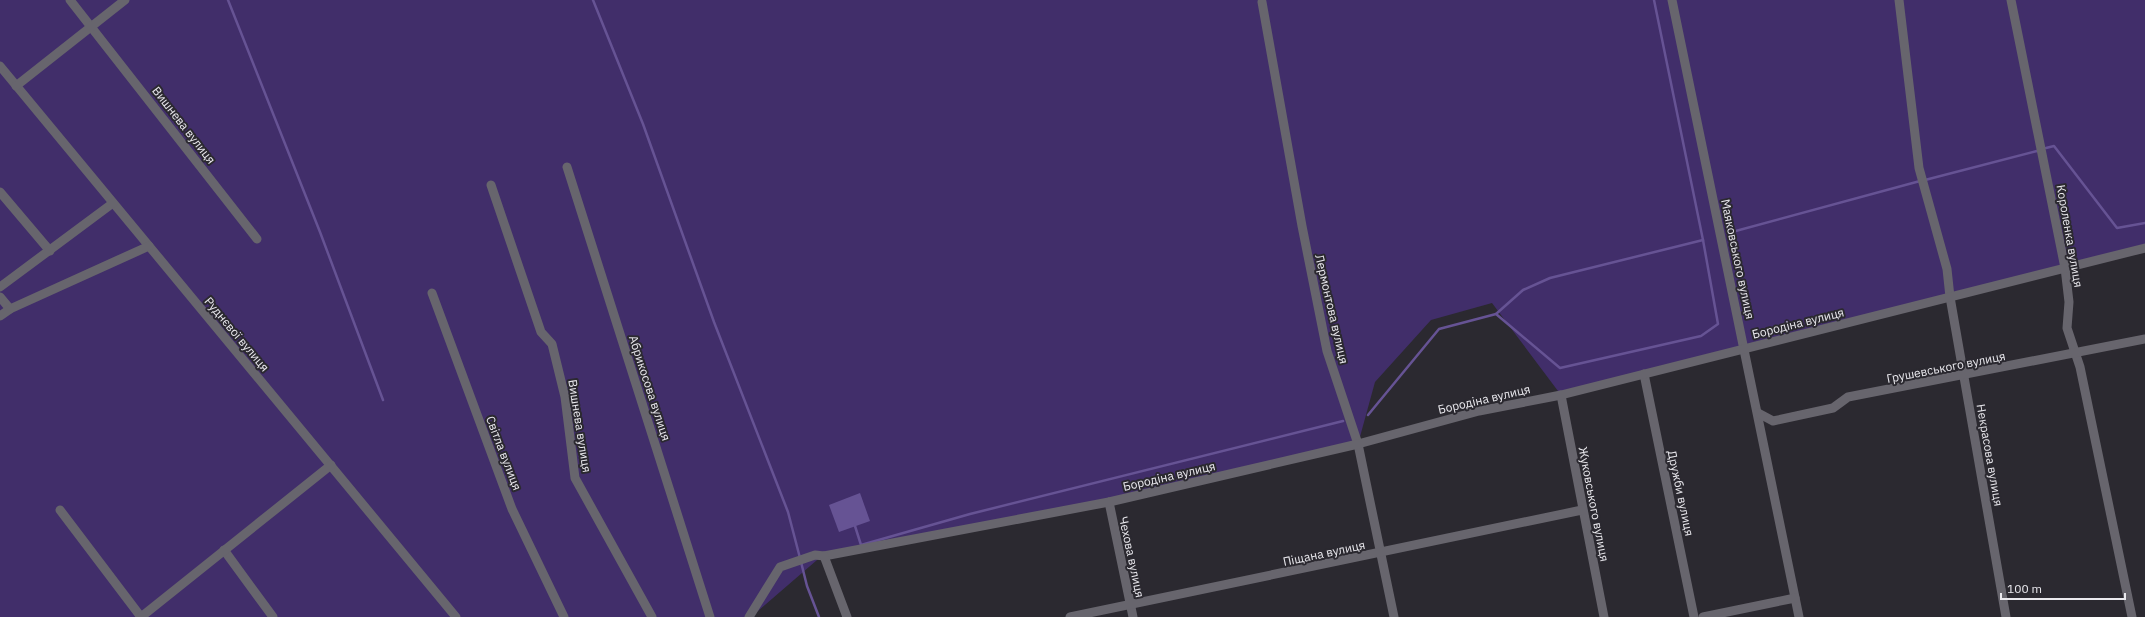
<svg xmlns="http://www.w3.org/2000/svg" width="2145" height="617" viewBox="0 0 2145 617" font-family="'IBM Plex Sans',sans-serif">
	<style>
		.green { fill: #412e6a }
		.water { fill: #665394 }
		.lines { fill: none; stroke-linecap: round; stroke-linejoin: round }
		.stream { stroke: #665394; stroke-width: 2.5 }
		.minor { stroke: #67656d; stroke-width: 9 }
		.labels { text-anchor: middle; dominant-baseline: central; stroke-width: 4; stroke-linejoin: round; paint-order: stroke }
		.street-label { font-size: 12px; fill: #eae9ee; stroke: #2b2930 }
	</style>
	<rect width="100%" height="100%" fill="#2b2930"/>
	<g class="green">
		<path d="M0 0H1671L1743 348 1561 395 1492 303 1431 320 1375 382 1358 444 1109 502 824 554 751 617H0Z"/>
		<path d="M1673 0H2145V248L1746 347Z"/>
	</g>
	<path class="water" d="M860 493 870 521 839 532 829 505Z"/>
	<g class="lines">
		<g class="stream">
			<path d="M228 0 320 232 383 400"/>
			<path d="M593 0 643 124 714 322 788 512 800 558"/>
			<path d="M2046 148 2054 146 2117 228 2145 223"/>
			<path d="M1925 180 2037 151"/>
			<path d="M1732 232 1920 181"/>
			<path d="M1496 314 1523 290 1550 278 1703 240"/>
			<path d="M1368 415 1439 329 1496 314 1560 368 1701 336 1718 324 1703 240 1654 0"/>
			<path d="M855 526 861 545 970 514 1343 421"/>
			<path d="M801 562 807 586 819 617"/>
		</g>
		<g class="minor">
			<path d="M70 0 257 239"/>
			<path d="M1672 0 1799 617"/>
			<path d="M1899 0 1919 168 1947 269 1950 297 2006 617"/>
			<path d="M2011 0 2065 268 2069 302 2067 328 2080 367 2132 617"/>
			<path d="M1262 2 1302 226 1327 351 1358 444 1394 617"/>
			<path d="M0 66 456 617"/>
			<path d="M16 86 125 0"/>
			<path d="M567 167 710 617"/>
			<path d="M491 185 541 332 552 344 565 397 575 478 652 617"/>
			<path d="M0 192 50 251"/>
			<path d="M0 287 113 203"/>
			<path d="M432 293 512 509 564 617"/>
			<path d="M0 297 10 309"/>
			<path d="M0 316 10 309 149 246"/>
			<path d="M1644 374 1694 617"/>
			<path d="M1561 395 1604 617"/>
			<path d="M1758 413 1773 421 1833 408 1848 397 2145 339"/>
			<path d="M1109 502 1133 617"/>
			<path d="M60 510 141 617"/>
			<path d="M224 550 273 617"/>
			<path d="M824 556 1109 502 1358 444 1479 411 1561 395 2145 248"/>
			<path d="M141 617 331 465"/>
			<path d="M749 617 780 567 815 555 824 556 847 617"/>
			<path d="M1070 617 1582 510"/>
			<path d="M1703 617 1795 598"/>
		</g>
	</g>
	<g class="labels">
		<g class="street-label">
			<text transform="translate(184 125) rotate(52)">Вишнева вулиця</text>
			<text transform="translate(2070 236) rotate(80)">Короленка вулиця</text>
			<text transform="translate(1738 259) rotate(78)">Маяковського вулиця</text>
			<text transform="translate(1332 309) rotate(77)">Лермонтова вулиця</text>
			<text transform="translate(1798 323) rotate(-14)">Бородіна вулиця</text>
			<text transform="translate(237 334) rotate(50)">Руднєвої вулиця</text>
			<text transform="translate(1946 367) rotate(-11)">Грушевського вулиця</text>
			<text transform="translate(650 388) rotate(72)">Абрикосова вулиця</text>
			<text transform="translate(1484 399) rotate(-13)">Бородіна вулиця</text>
			<text transform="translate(580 426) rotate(81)">Вишнева вулиця</text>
			<text transform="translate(504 453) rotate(69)">Світла вулиця</text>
			<text transform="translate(1990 455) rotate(80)">Некрасова вулиця</text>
			<text transform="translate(1169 476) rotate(-13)">Бородіна вулиця</text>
			<text transform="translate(1681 493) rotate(78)">Дружби вулиця</text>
			<text transform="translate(1594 504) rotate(79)">Жуковського вулиця</text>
			<text transform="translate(1324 553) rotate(-12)">Піщана вулиця</text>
			<text transform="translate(1132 557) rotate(78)">Чехова вулиця</text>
		</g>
	</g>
	<path d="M2001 593v6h124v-6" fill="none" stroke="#eae9ee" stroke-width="2"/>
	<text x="2007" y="593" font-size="12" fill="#eae9ee" stroke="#2b2930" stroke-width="3" paint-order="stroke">100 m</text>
</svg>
